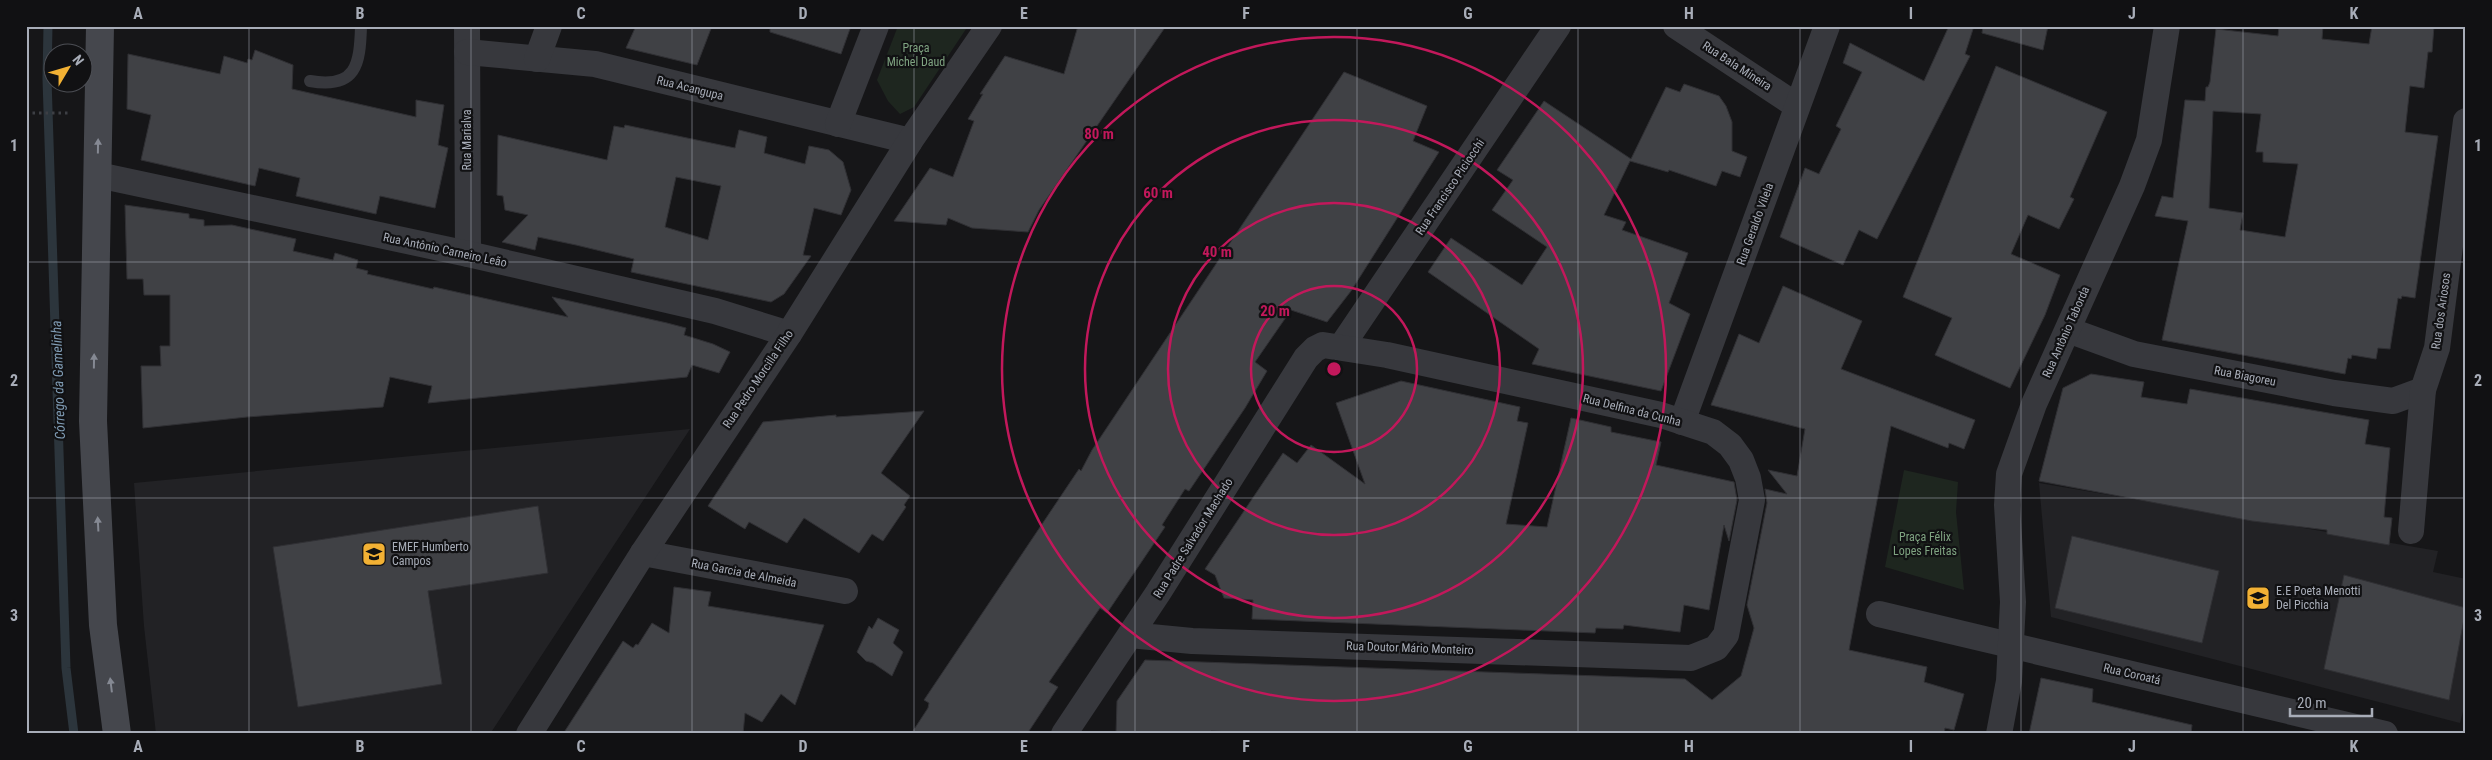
<svg xmlns="http://www.w3.org/2000/svg" width="2492" height="760" viewBox="0 0 2492 760" font-family="'Roboto Condensed',sans-serif">
	<style>
		.built { fill: #222225 }
		.green { fill: #1e261f }
		.lines { fill: none; stroke-linecap: round; stroke-linejoin: round }
		.stream { stroke: #2c353c; stroke-width: 9 }
		.building { fill: #404145; stroke: #303034; fill-rule: evenodd }
		.path { stroke: #3d3f44; stroke-width: 3; stroke-dasharray: 2.5 4; stroke-linecap: butt }
		.service { stroke: #37383d; stroke-width: 12 }
		.minor { stroke: #37383d; stroke-width: 26 }
		.secondary { stroke: #45474d; stroke-width: 28 }
		.oneway { fill: #858993 }
		.grid { fill: none; stroke: #a8adb8; stroke-width: 1; stroke-opacity: 0.55 }
		.ring { fill: none; stroke: #c2185b; stroke-width: 2.5 }
		.labels { text-anchor: middle; dominant-baseline: central; stroke-width: 4.5; stroke-linejoin: round; paint-order: stroke }
		.park-label { font-size: 12px; fill: #7fa381; stroke: #111113 }
		.street-label { font-size: 12px; fill: #a8adb8; stroke: #111113 }
		.poi-label { font-size: 12px; fill: #a8adb8; stroke: #111113; text-anchor: start }
		.water-label { font-size: 14px; font-style: italic; fill: #7f9bb3; stroke: #111113 }
		.centre { fill: #c2185b; stroke: #111113; stroke-width: 2.5 }
		.ring-label { font-size: 15px; text-anchor: middle; font-weight: bold; fill: #c2185b; stroke: #111113; stroke-width: 4.5; stroke-linejoin: round; paint-order: stroke }
		.neatline { fill: none; stroke: #a8adb8; stroke-width: 2 }
		.grid-label { font-size: 16px; text-anchor: middle; font-weight: bold; fill: #a8adb8 }
	</style>
	<rect width="100%" height="100%" fill="#161618"/>
	<g class="built">
		<path d="M690 429 490 734H156L144 626 134 483Z"/>
		<path d="M2039 483 2438 551 2433 572 2466 579V700L2460 723 2051 617Z"/>
	</g>
	<g class="green">
		<path d="M898 26H968L914 107 900 114 888 101 877 80Z"/>
		<path d="M1904 470 1958 482 1956 512 1964 590 1885 567Z"/>
	</g>
	<g class="lines">
		<path class="stream" d="M48 26 47 79 66 668 74 734"/>
	</g>
	<g class="building">
		<path d="M636 26H712L697 65 626 48Z"/>
		<path d="M770 26H851L841 54 770 32Z"/>
		<path d="M1078 26H1166L1039 210 1028 232 972 228 948 218 946 225 894 221 930 168 953 177 974 121 968 119 983 94H980L1005 56 1064 74Z"/>
		<path d="M1949 26H1974L1965 54 1970 56 1877 239 1859 230 1843 265 1780 237 1805 168 1819 174 1841 129 1836 126 1862 72 1843 63 1850 43 1924 81Z"/>
		<path d="M1983 26H2048L2043 50 1982 33Z"/>
		<path d="M2279 26H2323L2322 39 2369 44 2372 26H2434L2432 52H2428L2424 88 2410 86 2405 132 2438 136 2415 298 2402 296 2401 299 2398 298 2390 349 2378 348 2376 359 2352 355 2351 359 2348 358 2345 374 2162 340 2188 221 2155 216 2162 196 2173 198 2185 100 2205 101 2206 87H2208L2210 82 2216 29 2278 36ZM2213 111 2261 114 2256 152H2263V162L2298 164 2285 237 2240 230 2243 213 2209 208Z"/>
		<path d="M255 50 293 65 292 89 416 117V100L444 105 438 145 448 148 435 208 380 196 376 214 296 196 300 178 259 168 255 186 141 160 151 115 127 109 128 54 220 74 224 56 247 63 248 59 252 60Z"/>
		<path d="M1996 66 2107 112 2070 197 2074 199 2059 229 2028 215 2011 254 2060 275 2045 315 2010 388 1935 355 1952 318 1903 297Z"/>
		<path d="M1344 72 1427 106 1413 141 1439 152 1351 291 1327 322 1291 310 1255 362 1267 371 1245 408 1189 491 1185 489 1162 525 1165 527 1107 613 1100 608 1049 682 1058 687 1027 734H911L928 708 929 703 924 700 1079 469 1081 471 1092 450Z"/>
		<path d="M1684 84 1719 96 1726 106 1732 122V151L1747 157 1740 177 1722 171 1716 186 1669 170 1668 172 1630 161 1604 215 1626 222 1622 230 1688 253 1669 303 1690 314 1661 391 1532 364 1539 349 1428 272 1451 238 1522 285 1547 247 1492 210 1513 180 1497 170 1544 101 1631 159 1666 87 1680 92Z"/>
		<path d="M625 125 735 148 739 130 767 137 764 153 805 164 809 146 829 150 843 162 851 190 841 215 814 208 803 255 811 256 784 294 771 302 631 272 634 259 576 245 538 237 535 250 502 242 528 215 505 210 503 196 497 195 498 135 607 160 614 126 624 128ZM676 177 721 186 708 240 665 227Z"/>
		<path d="M125 205 189 214V218L204 220V226L232 225 296 239 293 251 333 260 335 253 358 260 356 268 368 271 367 274 433 289 434 287 568 317 552 297 667 323 686 328 684 335 713 344 730 352 719 373 692 365 687 377 428 403 432 386 390 377 383 407 247 417 143 428 141 366H161L160 346H170V295H144L143 279H127Z"/>
		<path d="M1783 286 1862 321 1841 369 1975 420 1964 449 1949 443 1948 448 1891 426 1849 650 1927 667 1924 682 1964 694 1954 730 1945 728 1944 734H1271L1211 731V734H1116L1117 701 1145 660 1685 679 1712 700 1741 676 1754 628 1747 605 1767 503 1765 489 1787 494 1768 470 1797 476 1805 429 1711 405 1739 334 1759 343Z"/>
		<path d="M2091 374 2144 382 2141 397 2187 404 2190 389 2369 420 2365 444 2390 448 2384 517 2392 518 2389 545 2327 534V530L2252 521 2039 481 2063 388Z"/>
		<path d="M1401 381 1520 407 1517 421 1528 423 1506 524 1547 527 1571 418 1611 427V432L1661 442 1656 465 1734 482 1737 500 1729 541 1724 525 1709 610 1684 605 1680 632 1624 625 1623 629 1596 628 1595 633 1252 619 1253 600 1224 598 1215 575 1205 569 1283 453 1297 463 1311 445 1365 484 1336 403Z"/>
		<path d="M924 411 881 473 910 496 904 505 906 507 883 541 872 534 859 553 804 518 787 543 749 522 745 529 708 506 763 422 836 415V417Z"/>
		<path d="M538 506 548 573 428 591 442 684 298 707 273 547Z"/>
		<path d="M2072 536 2219 571 2202 643 2055 608Z"/>
		<path d="M2344 575 2466 608 2449 700 2324 669Z"/>
		<path d="M674 587 711 592 708 606 824 625 795 705 781 694 762 722 745 713 743 734H563L623 641 633 648 636 644 638 645 652 623 669 633Z"/>
		<path d="M878 618 899 630 893 643 903 652 892 676 873 663 866 661 857 652 869 626 872 629Z"/>
		<path d="M2041 678 2093 689 2092 702 2192 725 2191 734H2029Z"/>
	</g>
	<g class="lines">
		<path class="path" d="M26 113H71"/>
		<path class="service" d="M310 81C356 89 360 65 361 26"/>
		<g class="minor">
			<path d="M467 26 468 254"/>
			<path d="M1676 26 1797 106"/>
			<path d="M467 52 595 64 910 141"/>
			<path d="M537 59 549 26"/>
			<path d="M838 124 876 26"/>
			<path d="M98 175 468 254 715 311 789 334"/>
			<path d="M2068 330 2134 354 2334 393 2393 401 2423 390"/>
			<path d="M1341 347 1558 26"/>
			<path d="M1682 422 1827 26"/>
			<path d="M2411 531 2423 390 2437 348 2466 121"/>
			<path d="M643 553 845 591"/>
			<path d="M1879 614 2385 734"/>
			<path d="M529 734 643 553 789 334 910 141 989 26"/>
			<path d="M1064 734 1158 593 1306 358 1315 349 1323 345 1387 355 1661 415 1713 432 1730 445 1741 460 1748 478 1752 500 1726 635 1716 648 1691 658 1192 641 1130 635"/>
			<path d="M1999 734 2009 681 2013 602 2007 505 2009 474 2034 404 2132 186 2149 140 2167 26"/>
		</g>
		<path class="secondary" d="M100 26 93 421 103 625 117 734"/>
	</g>
	<defs><path id="oneway-solid" d="M-6-.8H1V-3.2L6.5 0L1 3.2V.8H-6Z" transform="scale(1.25)"/></defs>
	<g class="oneway">
		<use href="#oneway-solid" transform="translate(98 146) rotate(-89)"/>
		<use href="#oneway-solid" transform="translate(94 361) rotate(-89)"/>
		<use href="#oneway-solid" transform="translate(98 524) rotate(-93)"/>
		<use href="#oneway-solid" transform="translate(111 685) rotate(-97)"/>
	</g>
	<path class="grid" d="M249 26V734M471 26V734M692 26V734M914 26V734M1135 26V734M1357 26V734M1578 26V734M1800 26V734M2021 26V734M2243 26V734M26 262H2466M26 498H2466"/>
	<g class="ring">
		<circle cx="1334" cy="369" r="83"/>
		<circle cx="1334" cy="369" r="166"/>
		<circle cx="1334" cy="369" r="249"/>
		<circle cx="1334" cy="369" r="332"/>
	</g>
	<defs>
		<g id="school-square" transform="scale(1.25)"><rect x="-9" y="-9" width="18" height="18" rx="4" fill="#f2b134" stroke="#111113"/><path d="M0-5L7-2L0 1L-7-2ZM-4 1L0 2.5L4 1V4Q0 6-4 4Z" fill="#111"/></g>
	</defs>
	<g fill-rule="evenodd">
		<use href="#school-square" x="374" y="554"/>
		<use href="#school-square" x="2258" y="598"/>
	</g>
	<g class="labels">
		<g class="park-label">
			<text x="916" y="48">Praça<tspan x="916" dy="14">Michel Daud</tspan></text>
			<text x="1925" y="537">Praça Félix<tspan x="1925" dy="14">Lopes Freitas</tspan></text>
		</g>
		<g class="street-label">
			<text transform="translate(1737 66) rotate(33)">Rua Bala Mineira</text>
			<text transform="translate(690 88) rotate(14)">Rua Acangupa</text>
			<text transform="translate(467 140) rotate(-90)">Rua Marialva</text>
			<text transform="translate(1450 187) rotate(-56)">Rua Francisco Piciocchi</text>
			<text transform="translate(1755 224) rotate(-70)">Rua Geraldo Vilela</text>
			<text transform="translate(445 250) rotate(12)">Rua Antônio Carneiro Leão</text>
			<text transform="translate(2441 311) rotate(-82)">Rua dos Ariosos</text>
			<text transform="translate(2066 332) rotate(-66)">Rua Antônio Taborda</text>
			<text transform="translate(2245 376) rotate(11)">Rua Biagoreu</text>
			<text transform="translate(758 379) rotate(-56)">Rua Pedro Morcilla Filho</text>
			<text transform="translate(1632 410) rotate(14)">Rua Delfina da Cunha</text>
			<text transform="translate(1193 538) rotate(-58)">Rua Padre Salvador Machado</text>
			<text transform="translate(744 573) rotate(11)">Rua Garcia de Almeida</text>
			<text transform="translate(1410 648) rotate(2)">Rua Doutor Mário Monteiro</text>
			<text transform="translate(2132 674) rotate(13)">Rua Coroatá</text>
		</g>
		<g class="poi-label">
			<text x="392" y="547">EMEF Humberto<tspan x="392" dy="14">Campos</tspan></text>
			<text x="2276" y="591">E.E Poeta Menotti<tspan x="2276" dy="14">Del Picchia</tspan></text>
		</g>
		<g class="water-label">
			<text transform="translate(58 380) rotate(-92)">Córrego da Gamelinha</text>
		</g>
	</g>
	<circle cx="1334" cy="369" r="8" class="centre"/>
	<g class="ring-label">
		<text x="1099" y="139">80 m</text>
		<text x="1158" y="198">60 m</text>
		<text x="1217" y="257">40 m</text>
		<text x="1275" y="316">20 m</text>
	</g>
	<rect width="2492" height="760" fill="none" stroke="#111113" stroke-width="55"/>
	<g transform="translate(68 68) rotate(52)"><circle r="24" fill="#111113" stroke="#4d4f55"/>
	<path d="M0-4L9 19L0 12L-9 19Z" fill="#f2b134"/>
	<text y="-8" font-size="14" font-weight="bold" text-anchor="middle" fill="#a8adb8">N</text>
	</g>
	<path d="M2290 708v8h82v-8" fill="none" stroke="#a8adb8" stroke-width="2.5"/>
	<text x="2297" y="708" font-size="15" fill="#a8adb8" stroke="#111113" stroke-width="4" paint-order="stroke">20 m</text>
	<rect x="28" y="28" width="2436" height="704" class="neatline"/>
	<g class="grid-label">
		<text x="138" y="19">A</text>
		<text x="360" y="19">B</text>
		<text x="581" y="19">C</text>
		<text x="803" y="19">D</text>
		<text x="1024" y="19">E</text>
		<text x="1246" y="19">F</text>
		<text x="1468" y="19">G</text>
		<text x="1689" y="19">H</text>
		<text x="1911" y="19">I</text>
		<text x="2132" y="19">J</text>
		<text x="2354" y="19">K</text>
		<text x="14" y="151">1</text>
		<text x="2478" y="151">1</text>
		<text x="14" y="386">2</text>
		<text x="2478" y="386">2</text>
		<text x="14" y="621">3</text>
		<text x="2478" y="621">3</text>
		<text x="138" y="752">A</text>
		<text x="360" y="752">B</text>
		<text x="581" y="752">C</text>
		<text x="803" y="752">D</text>
		<text x="1024" y="752">E</text>
		<text x="1246" y="752">F</text>
		<text x="1468" y="752">G</text>
		<text x="1689" y="752">H</text>
		<text x="1911" y="752">I</text>
		<text x="2132" y="752">J</text>
		<text x="2354" y="752">K</text>
	</g>
</svg>
